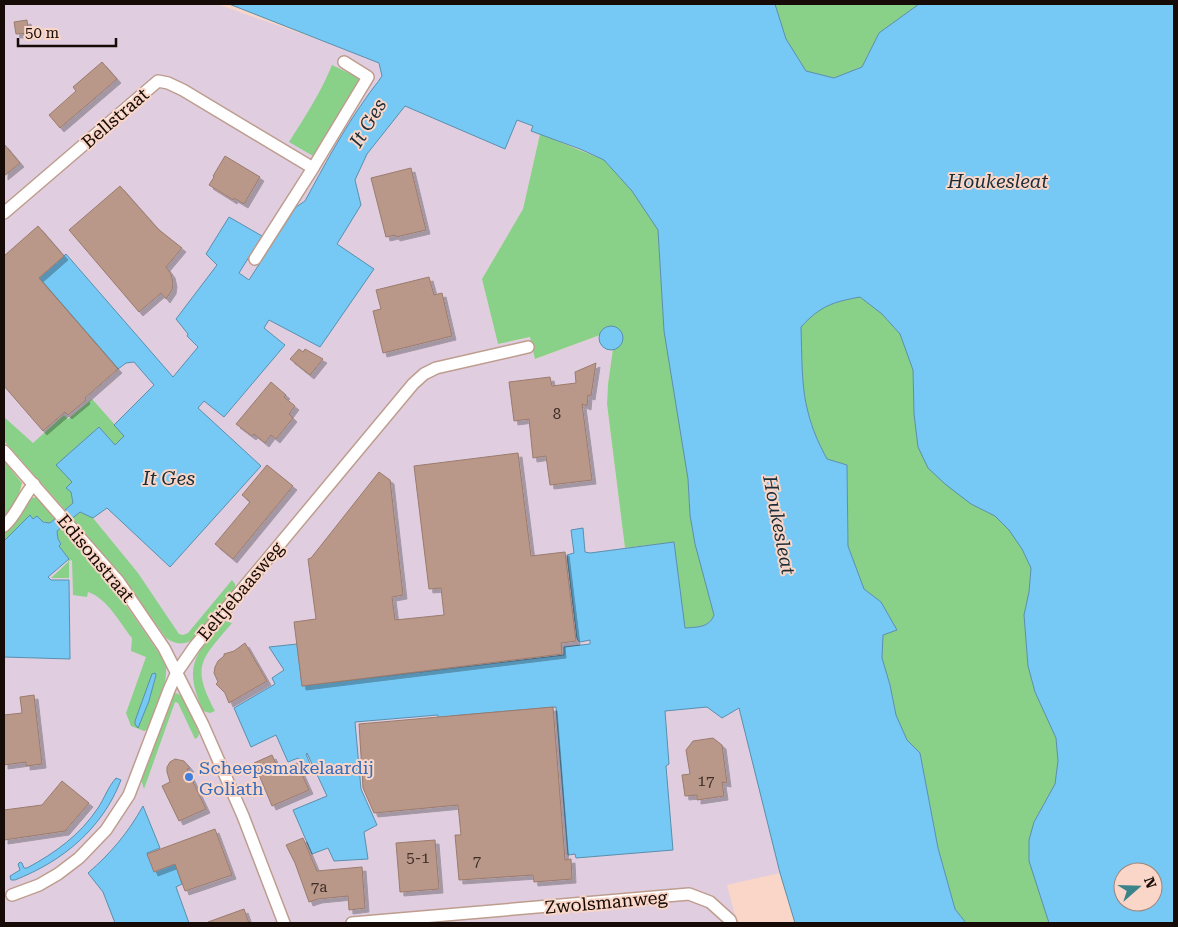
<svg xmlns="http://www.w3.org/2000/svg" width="1178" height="927" viewBox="0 0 1178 927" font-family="'Roboto Serif',serif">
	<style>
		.industrial { fill: #e0cee0 }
		.green { fill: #89d188 }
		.water { fill: #76c8f5; stroke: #598fad; fill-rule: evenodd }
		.building { fill: #b99889; stroke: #9b7b6d; filter: url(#shadow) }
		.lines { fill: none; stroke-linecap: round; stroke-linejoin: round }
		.street-casing { stroke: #be9d8e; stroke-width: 14 }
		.street { stroke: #fff; stroke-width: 11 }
		.shop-dot { fill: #3f7fe0; stroke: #f9d6c7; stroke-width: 2 }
		.labels { text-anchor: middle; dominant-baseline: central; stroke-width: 4; stroke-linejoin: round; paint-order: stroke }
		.number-label { font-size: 15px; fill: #3f2e27 }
		.street-label { font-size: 18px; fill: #160b06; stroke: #f9d6c7 }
		.shop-label { font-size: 18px; fill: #366cbe; stroke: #f9d6c7; text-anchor: start }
		.water-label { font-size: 19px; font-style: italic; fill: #1a2d38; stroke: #f9d6c7 }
	</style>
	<defs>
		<filter id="shadow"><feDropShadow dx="4" dy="4" stdDeviation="0" flood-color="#0004"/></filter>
	</defs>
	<rect width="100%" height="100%" fill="#f9d6c7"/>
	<g class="industrial">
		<path d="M4 4H217L390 65 242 303 128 442 82 474 4 435Z"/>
		<path d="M405 106 505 148 517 120 533 126 532 131 540 134 523 209 482 279 498 344 531 337 536 359 600 335 613 349 608 384 607 404 625 548 714 615 749 746 780 873 727 885 737 923H4V657H7L69 580H51L48 577 57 531 80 512 107 507 170 567 261 466 198 408 204 401 224 417 285 345 264 328 269 320 373 269 337 244 361 205 355 180 367 154Z"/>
	</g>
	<g class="green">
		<path d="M775 4H919L879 33 862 67 834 78 806 72 786 39Z"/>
		<path d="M332 65 361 79 313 156 289 142C305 117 321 92 332 65Z"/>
		<path d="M540 134 604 160 632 191 658 230 664 331 688 479 690 515 695 544 714 615C709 628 697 627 685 628L674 542 625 548 607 404 608 384 613 349H615L614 326 606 327 600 335 535 359 530 337 498 344 482 279 523 209Z"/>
		<path d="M860 297 882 314 900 334 913 370 914 414 918 447 971 504 995 516 1010 530 1022 549 1031 568 1029 592 1024 615 1028 666 1035 692 1056 738 1058 761 1055 784 1034 822 1039 892 1049 923H966L955 909 938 848 920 753 907 740 896 715 890 685 882 658 883 635 897 630 881 602 864 589 848 546 847 465 827 459C819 444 812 429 808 412 801 388 802 352 801 327 820 306 833 302 860 297Z"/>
		<path d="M92 399 125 436 115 445 99 427 57 465 72 482 71 492 73 503 65 510 4 441V417L33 443 64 415 68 419Z"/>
		<path d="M4 461 22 483 19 494 4 519Z"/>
		<path d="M36 497 55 519 50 523 33 519 30 516 4 541V532L11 527 28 499Z"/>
		<path d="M80 512 93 518 138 573 179 634 183 635 188 633 232 580 235 584V589C225 601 200 637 188 642 180 645 173 643 166 638L122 576 72 519Z"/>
		<path d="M62 527 115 589 165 662C170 677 157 717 147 730L144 731 131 726 126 713 146 657 131 651 132 638C119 622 108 599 88 592L87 597 73 595 72 560 69 561V578H51L68 562 69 559 59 546 61 543 58 539 57 531Z"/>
		<path d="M225 621 232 623C201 660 191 665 215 711L210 713 203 711C184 667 193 657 222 622Z"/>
		<path d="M176 693 182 696 199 733 198 737 195 739 178 703 175 702 144 789 140 776 173 694Z"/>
	</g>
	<g class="water">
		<path d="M229 4H775L786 39 806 71 834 78 862 67 879 33 919 4H1174V923H1049L1029 861V840L1034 822 1055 784 1058 761 1056 738 1035 692 1028 666 1024 615 1029 592 1031 568 1022 549 1009 530 995 516 971 504 945 484 928 468 918 447 914 414 913 370 900 334 882 314 860 297C833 302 820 306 801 327 802 352 801 388 808 412 812 429 819 444 827 459L847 465 848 546 864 589 881 602 897 630 883 635 882 658 890 685 896 715 907 740 920 753 938 848 955 909 966 923H795L780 873 739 708 722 718 707 707 665 711 669 764 666 766 673 850 576 858 575 854 568 855 556 707 451 716 455 770 442 771 438 715 355 722 361 789 377 825 364 832 368 859 334 861 328 848 312 854 293 810 327 796 307 753 306 754 313 771 306 774 298 758 288 762 276 735 251 747 234 708 275 684 272 678 284 670 269 647 297 644 302 686 564 655V647L590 644V640L580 642 577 639 567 555 574 553 571 530 583 528 585 552 590 553 674 542 685 628C697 627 709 628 714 615L695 544 690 515 688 479 664 331 658 230 632 191 604 160 580 149 531 131 533 126 517 120 505 149 405 106 367 154 355 180 361 205 337 244 374 269 320 347 269 320 264 328 285 345 224 417 204 401 198 408 261 466 170 567 107 508 93 518 80 512 57 531 58 539 61 544 59 546 69 559 48 577 51 580H69L70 659 4 657V541L30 515 33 519 37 516 43 522 50 523 73 503 71 492 66 488 72 482 56 465 99 427 115 445 124 436 114 425 154 385 134 362 126 363 118 369 39 278 66 254 173 377 198 347 187 336 188 334 176 319 217 265 206 254 229 217 262 236 239 273 249 280 296 207 305 201C324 166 343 130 366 98 371 90 377 84 382 76L379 63ZM1123 872H1153V902H1123Z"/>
		<circle cx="611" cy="338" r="12"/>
		<path d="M155 673 156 675 149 701 138 728 135 724V721L152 674Z"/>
		<path d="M116 778 121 780C102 829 63 861 15 880H11L10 876 20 870 18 864 20 862 22 863 24 868H27C55 853 80 835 98 808 104 799 108 787 116 778Z"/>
		<path d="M143 806 160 848 147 853 154 871 175 864 182 884 176 887 189 923H115L103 892 88 873C111 853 128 833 143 806Z"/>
	</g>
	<g class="building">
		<path d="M27 20 29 33 16 34 14 22Z"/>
		<path d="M102 62 117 79 60 128 49 115 76 91 73 87Z"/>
		<path d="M4 144 20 163 4 176Z"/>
		<path d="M225 156 260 177 244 204 234 198 233 200 209 185 214 177 213 176Z"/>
		<path d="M411 168 426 230 396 237 395 235 386 237 371 178Z"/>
		<path d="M120 186 158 229 182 248 166 267 171 274 173 283 172 290 166 299 161 293 139 312 69 230Z"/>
		<path d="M38 226 64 256 39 278 118 369 85 398 86 400 68 415 65 412 43 431 4 386V256Z"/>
		<path d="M429 277 434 295 442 293 452 336 383 353 373 311 381 309 376 290Z"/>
		<path d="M299 349 303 352 305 349 323 359 310 375 290 359Z"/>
		<path d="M596 363 591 396 588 395 587 406 582 404 592 480 550 485 546 456 533 458 529 419 514 421 509 382 550 377 552 386 576 383 575 372Z"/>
		<path d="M271 382 286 395 284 397 295 406 289 414 293 418 276 439 271 435 265 443 254 434 252 436 236 424Z"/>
		<path d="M518 453 531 556 565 552 576 641 561 643 562 654 302 686 294 622 316 619 308 559 311 558 379 472 390 480 403 595 392 597 395 620 444 615 441 588 429 589 414 466Z"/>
		<path d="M267 465 293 486 233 559 215 544 250 502 242 495Z"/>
		<path d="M245 643 267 681 229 703 225 693 216 684 218 682 214 673 215 667 218 661 224 656V654L234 651Z"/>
		<path d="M34 695 42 764 26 766V762L4 765V715L22 713 20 697Z"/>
		<path d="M553 707 565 860 571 859 572 879 534 882 533 875 459 880 455 835H461L458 805 374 813 363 788 359 724Z"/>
		<path d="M713 738 722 745 727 783 722 782 724 796 697 800V795L685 796 682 775 690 774 686 750 693 741Z"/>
		<path d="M272 755 279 770 297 763 309 790 272 806 254 763Z"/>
		<path d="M175 759 184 761 190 768 187 769 206 809 179 821 162 786 170 782 167 772V767L170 762Z"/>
		<path d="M62 781 89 803 65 831 4 840V810L42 805Z"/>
		<path d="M215 829 232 875 185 891 175 864 154 872 147 854Z"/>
		<path d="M303 838 317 871 362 867 365 908 349 910 348 896 318 899 309 902 295 863 286 845Z"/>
		<path d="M435 840 439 889 400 892 396 843Z"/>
		<path d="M244 909 249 923H208V922Z"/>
	</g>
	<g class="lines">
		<g class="street-casing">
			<g id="street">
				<path d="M4 213 158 81 168 83 183 90 313 168"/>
				<path d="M255 259 313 168 368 77 344 62"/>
				<path d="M4 451 119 582 164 648 203 725 243 816 284 923"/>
				<path d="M4 526C17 515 22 497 34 484"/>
				<path d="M12 895 39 885 58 874 79 858 106 830 129 795 169 690 177 672 195 646 413 384 424 374 436 368 528 347"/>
				<path d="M352 923 689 894 710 902 730 920 731 923"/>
			</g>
		</g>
		<use href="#street" class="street"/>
	</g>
	<circle class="shop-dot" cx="189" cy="777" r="5"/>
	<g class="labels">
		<g class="number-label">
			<text x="557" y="414">8</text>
			<text x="706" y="781">17</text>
			<text x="418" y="858">5-1</text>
			<text x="477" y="861">7</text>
			<text x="319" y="887">7a</text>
		</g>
		<g class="street-label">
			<text transform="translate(115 118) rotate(-41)">Bellstraat</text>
			<text transform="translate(96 558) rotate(50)">Edisonstraat</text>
			<text transform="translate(240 591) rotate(-50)">Eeltjebaasweg</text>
			<text transform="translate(606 902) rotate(-5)">Zwolsmanweg</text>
		</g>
		<g class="shop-label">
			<text x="199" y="767">Scheepsmakelaardij<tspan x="199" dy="21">Goliath</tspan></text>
		</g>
		<g class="water-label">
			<text transform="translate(368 123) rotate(-59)">It Ges</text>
			<text x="998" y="181">Houkesleat</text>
			<text x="169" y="478">It Ges</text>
			<text transform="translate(779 525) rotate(79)">Houkesleat</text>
		</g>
	</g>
	<rect width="1178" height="927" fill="none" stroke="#160b06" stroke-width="10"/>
	<g transform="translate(1138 887) rotate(70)"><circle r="24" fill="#f9d6c7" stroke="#9e857a"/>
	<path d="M0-4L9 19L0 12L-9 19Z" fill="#3c848c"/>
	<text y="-8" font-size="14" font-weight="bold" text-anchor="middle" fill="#160b06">N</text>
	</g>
	<path d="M18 38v8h98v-8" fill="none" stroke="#160b06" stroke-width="2.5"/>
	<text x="25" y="38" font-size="15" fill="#160b06" stroke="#f9d6c7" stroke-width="4" paint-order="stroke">50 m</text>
</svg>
